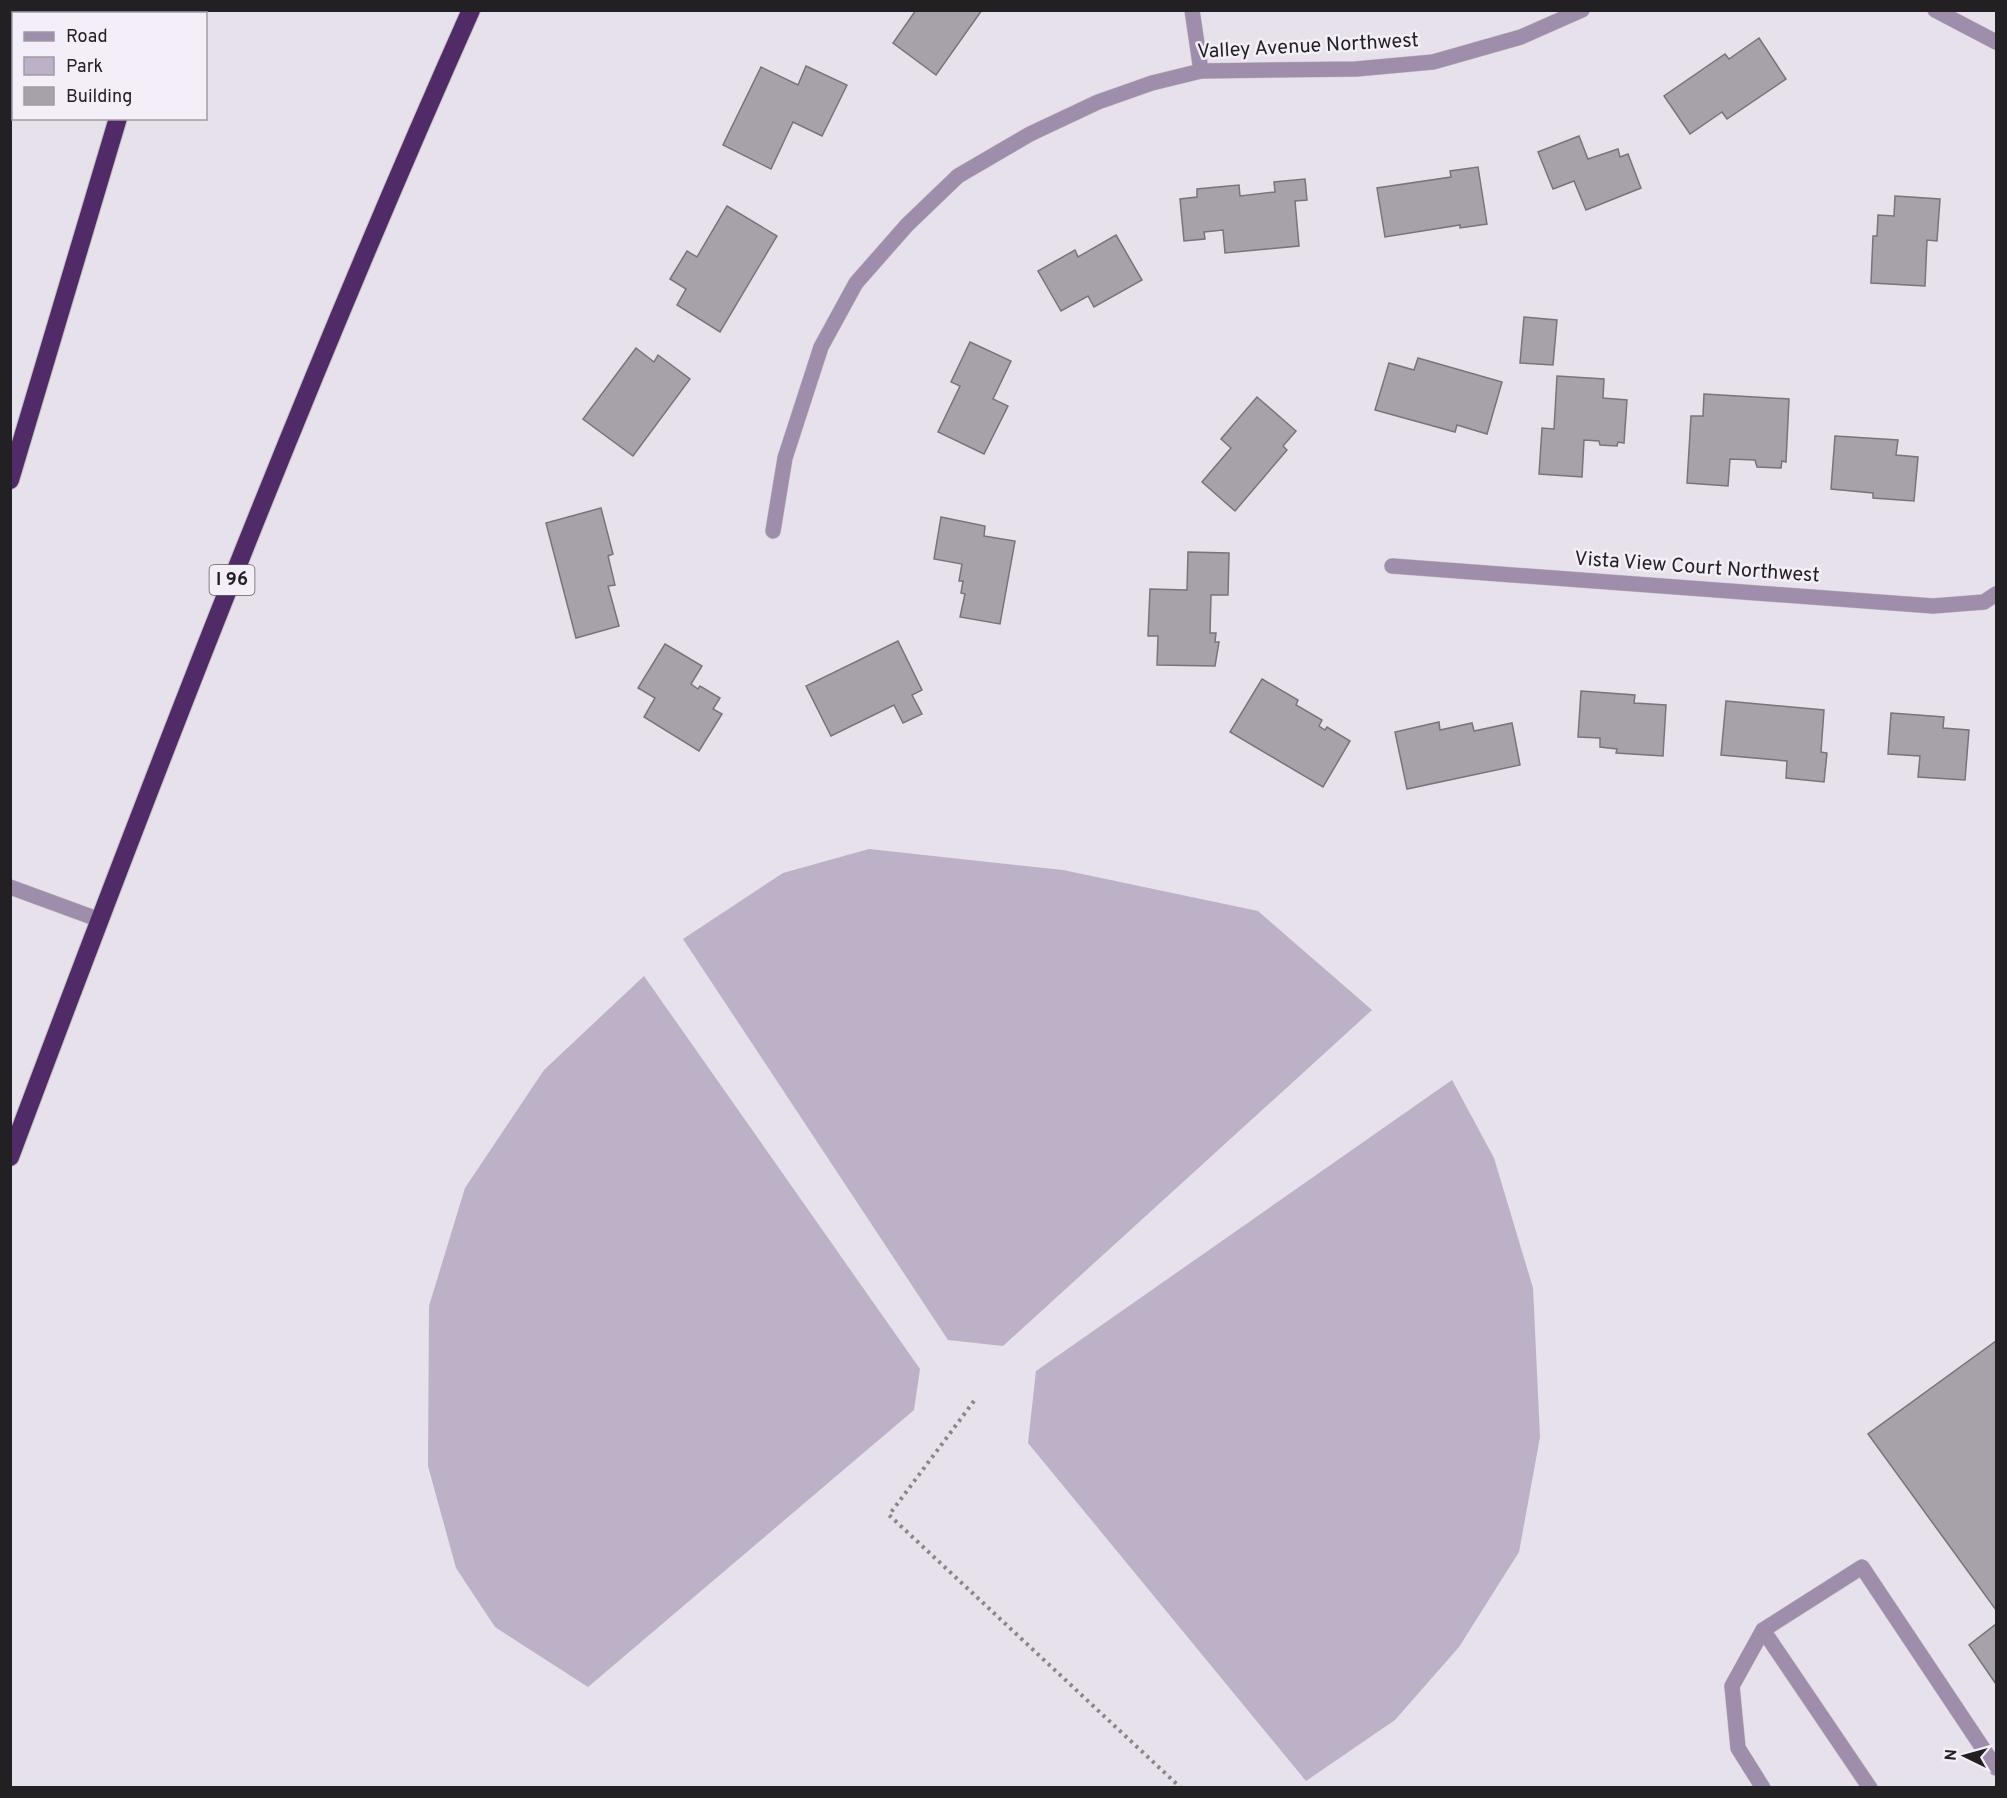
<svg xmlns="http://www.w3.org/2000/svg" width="2007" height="1798" viewBox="0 0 2007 1798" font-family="Overpass,sans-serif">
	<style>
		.green { fill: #bcb1c6 }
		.building { fill: #a7a2aa; stroke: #78747c; stroke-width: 1.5 }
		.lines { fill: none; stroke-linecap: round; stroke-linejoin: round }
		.lane-casing { stroke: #c3bec6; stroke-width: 16 }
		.street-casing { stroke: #c3bec6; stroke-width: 16 }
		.highway-casing { stroke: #c3bec6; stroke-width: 20 }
		.path { stroke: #89858b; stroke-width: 4; stroke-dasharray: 3 4.5; stroke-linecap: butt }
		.lane { stroke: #9e8dab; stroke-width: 15 }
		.street { stroke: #9e8dab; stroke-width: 15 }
		.highway { stroke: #502b67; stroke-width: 18 }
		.labels { text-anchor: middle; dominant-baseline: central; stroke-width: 5; stroke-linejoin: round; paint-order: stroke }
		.shield { fill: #f3eef7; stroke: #615e63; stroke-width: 1.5 }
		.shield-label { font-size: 18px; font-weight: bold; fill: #222023 }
		.street-label { font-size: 20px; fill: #222023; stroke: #f3eef7 }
	</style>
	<rect width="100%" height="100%" fill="#e6e1ea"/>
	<g class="green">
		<path d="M869 849 1063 870 1258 911 1372 1010 1003 1346 948 1340 683 939 783 873Z"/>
		<path d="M644 976 920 1369 914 1410 588 1687 495 1627 456 1568 428 1466 429 1306 465 1188 544 1070Z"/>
		<path d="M1452 1080 1494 1158 1533 1288 1540 1437 1519 1552 1459 1647 1395 1720 1306 1781 1028 1443 1036 1371Z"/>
	</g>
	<g class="building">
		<path d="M916 10H982L936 75 893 43Z"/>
		<path d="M1759 38 1786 79 1727 119 1722 112 1690 134 1664 96 1725 54 1729 59Z"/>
		<path d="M806 66 847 85 822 136 793 122 771 169 723 145 761 67 798 85Z"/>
		<path d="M1579 136 1588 159 1618 149 1620 157 1628 154 1641 188 1586 210 1574 181 1553 189 1538 152Z"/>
		<path d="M1478 167 1487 224 1460 228V225L1385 237 1377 188 1451 177 1450 171Z"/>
		<path d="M1305 179 1307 200 1295 201 1299 246 1225 253 1223 230 1204 232 1205 239 1184 241 1180 199 1197 197V189L1239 185 1240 196 1275 192 1274 182Z"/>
		<path d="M1895 196 1940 199 1937 241 1927 240 1925 286 1871 283 1873 236H1877L1878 215 1894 216Z"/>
		<path d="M727 206 777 236 720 332 677 305 686 289 670 279 687 251 697 257Z"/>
		<path d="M1116 235 1142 280 1094 307 1088 296 1061 311 1038 271 1075 250 1078 257Z"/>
		<path d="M1524 317 1557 320 1553 365 1520 363Z"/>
		<path d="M970 342 1011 361 993 399 1008 406 984 454 938 432 960 386 951 382Z"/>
		<path d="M636 348 654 362 658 355 690 379 633 456 583 419Z"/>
		<path d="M1418 358 1502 382 1487 434 1457 425 1455 432 1375 410 1389 363 1414 370Z"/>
		<path d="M1557 376 1604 379 1603 398 1627 400 1624 443 1618 442 1617 446 1600 445 1599 441 1584 440 1582 477 1539 474 1542 428 1554 429Z"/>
		<path d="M1704 394 1789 399 1786 462 1782 461 1781 468 1757 467 1755 460 1730 459 1728 486 1687 483 1691 416H1703Z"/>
		<path d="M1257 397 1296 431 1283 446 1287 450 1235 511 1202 482 1231 448 1221 439Z"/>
		<path d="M1835 436 1898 440 1896 455 1918 457 1914 501 1873 498V493L1831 489Z"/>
		<path d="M601 508 613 554 608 556 615 585 608 586 619 626 576 638 546 523Z"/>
		<path d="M941 517 985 526 984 536 1015 541 1000 624 960 617 965 594 961 593 963 581H959L962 564 934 559Z"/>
		<path d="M1188 552 1229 553 1228 595H1211L1210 633H1216L1215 642H1219L1215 666 1157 665 1158 636H1148L1150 589 1187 590Z"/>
		<path d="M898 641 922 690 912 695 922 714 903 723 894 705 831 736 806 686Z"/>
		<path d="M665 644 702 666 691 684 698 689 700 686 720 698 713 709 722 714 699 751 644 717 655 698 638 688Z"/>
		<path d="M1262 679 1298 700 1296 705 1322 720 1319 726 1325 730 1327 727 1350 741 1323 787 1230 732Z"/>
		<path d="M1581 691 1635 695 1634 703 1666 705 1663 756 1616 753 1617 749 1600 747V738L1578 737Z"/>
		<path d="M1726 701 1824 710 1821 752 1827 753 1824 782 1786 778 1787 761 1721 755Z"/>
		<path d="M1891 713 1944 717 1943 728 1969 730 1965 780 1918 777 1920 756 1888 754Z"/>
		<path d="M1439 722 1440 730 1472 723 1474 731 1512 723 1520 765 1407 789 1395 732Z"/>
		<path d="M1996 1341V1610L1868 1434Z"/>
		<path d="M1996 1624V1684L1969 1645Z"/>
	</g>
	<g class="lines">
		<g class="lane-casing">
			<g id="lane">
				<path d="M10 887 100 920"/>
				<path d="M1763 1630 1732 1686 1738 1748 1763 1788"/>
				<path d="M1870 1788 1763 1630 1862 1567 1996 1768"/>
			</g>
		</g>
		<g class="street-casing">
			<g id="street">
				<path d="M1192 10 1201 71"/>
				<path d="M1935 10 1996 42"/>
				<path d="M773 531 785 458 821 347 856 283 907 225 958 176 1030 134 1098 102 1152 83 1201 71 1356 69 1433 62 1521 37 1582 10"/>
				<path d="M1392 566 1933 606 1984 602 1996 594"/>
			</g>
		</g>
		<g class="highway-casing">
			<g id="highway">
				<path d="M150 14 151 10"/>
				<path d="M10 480 118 118"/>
				<path d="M10 1157C155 771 303 387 471 10"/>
			</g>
		</g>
		<path class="path" d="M974 1401 889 1515 1181 1788"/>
		<use href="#lane" class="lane"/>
		<use href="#street" class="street"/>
		<use href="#highway" class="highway"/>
	</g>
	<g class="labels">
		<rect class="shield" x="209.5" y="565" width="45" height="30" rx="4.5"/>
		<g class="shield-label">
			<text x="232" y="580">I 96</text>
		</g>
		<g class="street-label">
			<text transform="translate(1308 47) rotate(-3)">Valley Avenue Northwest</text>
			<text transform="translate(1697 568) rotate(4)">Vista View Court Northwest</text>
		</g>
	</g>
	<rect width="2007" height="1798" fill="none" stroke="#222023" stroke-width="24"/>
	<rect x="12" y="12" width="195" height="108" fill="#f3eef7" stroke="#9f9ca2" stroke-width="1.5"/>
	<rect x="24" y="32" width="30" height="9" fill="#9e8dab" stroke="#9f9ca2" stroke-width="1.5"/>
	<text x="66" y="42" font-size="18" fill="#222023">Road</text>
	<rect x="24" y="57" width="30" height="18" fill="#bcb1c6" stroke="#9f9ca2" stroke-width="1.5"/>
	<text x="66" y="72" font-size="18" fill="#222023">Park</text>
	<rect x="24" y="87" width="30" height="18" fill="#a7a2aa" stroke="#9f9ca2" stroke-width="1.5"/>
	<text x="66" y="102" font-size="18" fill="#222023">Building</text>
	<g transform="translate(1965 1756) rotate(275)" stroke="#f3eef7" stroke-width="4.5" paint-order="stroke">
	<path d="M0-4.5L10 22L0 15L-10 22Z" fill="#222023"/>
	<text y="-9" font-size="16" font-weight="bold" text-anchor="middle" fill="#222023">N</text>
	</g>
</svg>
